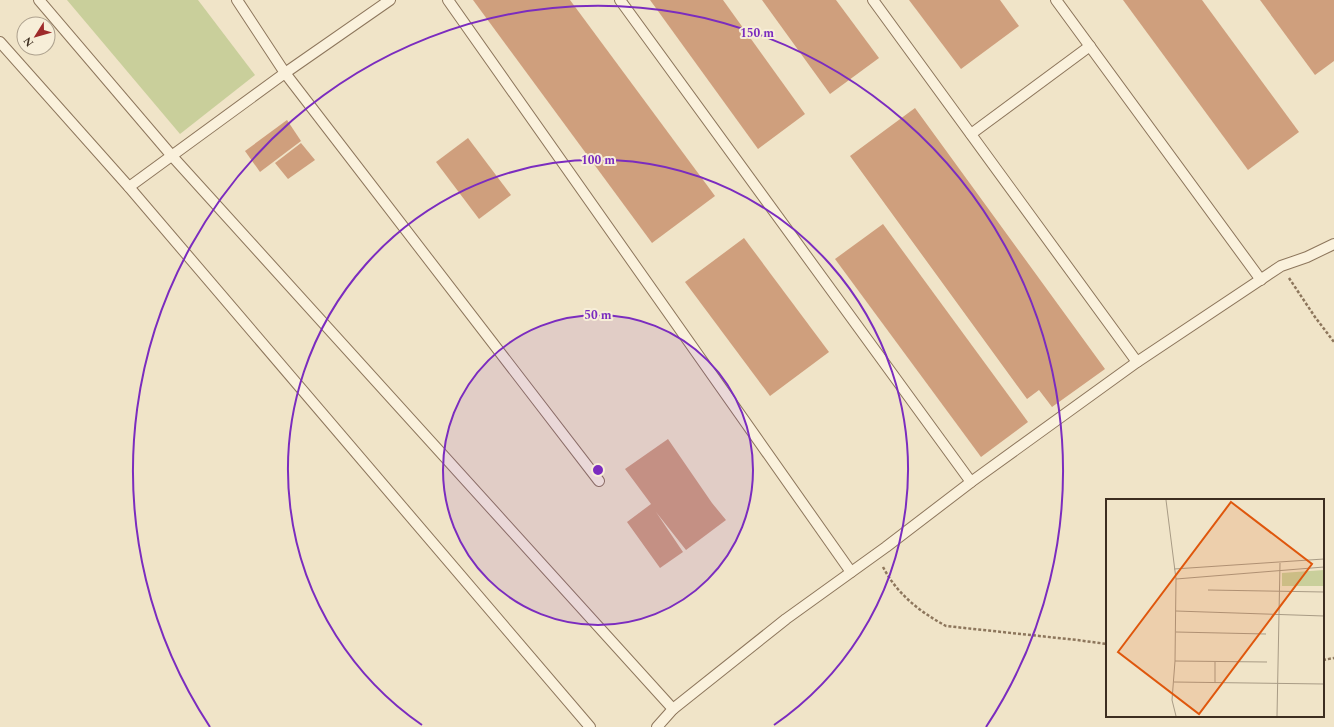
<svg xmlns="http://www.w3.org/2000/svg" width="1334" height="727" viewBox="0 0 1334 727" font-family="Spectral,serif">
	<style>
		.green { fill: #c9cf9b }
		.building { fill: #cf9f7d }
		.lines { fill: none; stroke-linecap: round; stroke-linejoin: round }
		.lane-casing { stroke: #8d765c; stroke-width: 12 }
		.path { stroke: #8d765c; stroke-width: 2.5; stroke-dasharray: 3 2; stroke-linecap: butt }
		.lane { stroke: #faf1dc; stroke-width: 10 }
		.ring { fill: none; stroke: #7b2cbf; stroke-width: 2 }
		.inset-road { fill: none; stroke: #a89b85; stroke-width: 1 }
		.view { fill: #df570d; fill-opacity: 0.15; stroke: #df570d; stroke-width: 2 }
		.inset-edge { fill: none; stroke: #3d2e20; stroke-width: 2 }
		.centre { fill: #7b2cbf; stroke: #f7eed8; stroke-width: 2 }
		.ring-label { font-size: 12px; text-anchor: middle; font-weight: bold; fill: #7b2cbf; stroke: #f7eed8; stroke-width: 4; stroke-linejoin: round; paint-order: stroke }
	</style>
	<rect width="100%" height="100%" fill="#f0e4c8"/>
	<path class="green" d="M67 0H198L255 75 180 134Z"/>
	<g class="building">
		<path d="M473 0H570L715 196 652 243Z"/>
		<path d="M650 0H723L805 114 758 149Z"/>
		<path d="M762 0H836L879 58 830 94Z"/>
		<path d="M909 0H1000L1019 26 961 69Z"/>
		<path d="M1123 0H1202L1299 132 1248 170Z"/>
		<path d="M1260 0H1334V61L1315 75Z"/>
		<path d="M915 108 1105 369 1052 407 1039 390 1027 399 850 156Z"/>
		<path d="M287 120 301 141 260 172 245 151Z"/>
		<path d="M468 138 511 195 479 219 436 162Z"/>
		<path d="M301 143 315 160 288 179 275 163Z"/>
		<path d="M883 224 1028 422 981 457 835 259Z"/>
		<path d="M744 238 829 352 770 396 685 282Z"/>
		<path d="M668 439 712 503 726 520 686 550 656 512 683 552 660 568 627 522 651 504 625 469Z"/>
	</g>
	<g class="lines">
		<g class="lane-casing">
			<g id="lane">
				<path d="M39 0 172 156 673 709"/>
				<path d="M237 0 285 73 599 481"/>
				<path d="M448 0 851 572"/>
				<path d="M620 0 971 482"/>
				<path d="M873 0 1137 362"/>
				<path d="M1056 0 1261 280"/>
				<path d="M0 42 129 187 590 727"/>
				<path d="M971 134 1090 46"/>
				<path d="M129 187 285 73 390 0"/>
				<path d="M657 727 673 709 786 619 886 547 971 482 1137 362 1281 266 1307 257 1334 244"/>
			</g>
		</g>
		<g class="path">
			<path d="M1289 278 1315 317 1334 342"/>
			<path d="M883 567C897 594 920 612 946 626L1077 640 1107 644"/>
			<path d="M1323 660 1334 658"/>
		</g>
		<use href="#lane" class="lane"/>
	</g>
	<circle cx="598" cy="470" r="155" fill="#7b2cbf" fill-opacity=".12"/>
	<g class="ring">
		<circle cx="598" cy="470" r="155"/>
		<path d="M422 725A310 310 0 1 1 774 725"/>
		<path d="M210 727A465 465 0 1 1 986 727"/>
	</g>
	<g transform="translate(1106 499)">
		<rect width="218" height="218" fill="#f0e4c8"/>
		<path d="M218 71V87H176V74Z" fill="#c9cf9b"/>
		<path class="inset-road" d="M60 1 70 80 69 162 66 201 70 217M68 70 218 60M70 80 218 68M102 91 218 93M70 112 218 117M70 133 160 135M69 162 161 163M68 183 218 185M109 183V163M171 217 174 64"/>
		<path class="view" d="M125 3 206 65 93 215 12 153Z"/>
		<rect width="218" height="218" class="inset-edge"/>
	</g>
	<circle cx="598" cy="470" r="6" class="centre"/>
	<g class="ring-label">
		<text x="757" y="37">150 m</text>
		<text x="598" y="164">100 m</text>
		<text x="598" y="319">50 m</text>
	</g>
	<g transform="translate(36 36) rotate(233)"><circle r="19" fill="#f7eed8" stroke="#ada18e"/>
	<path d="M0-3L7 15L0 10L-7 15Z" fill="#9e2a2b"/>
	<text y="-6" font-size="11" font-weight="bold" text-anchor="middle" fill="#3d2e20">N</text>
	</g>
</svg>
